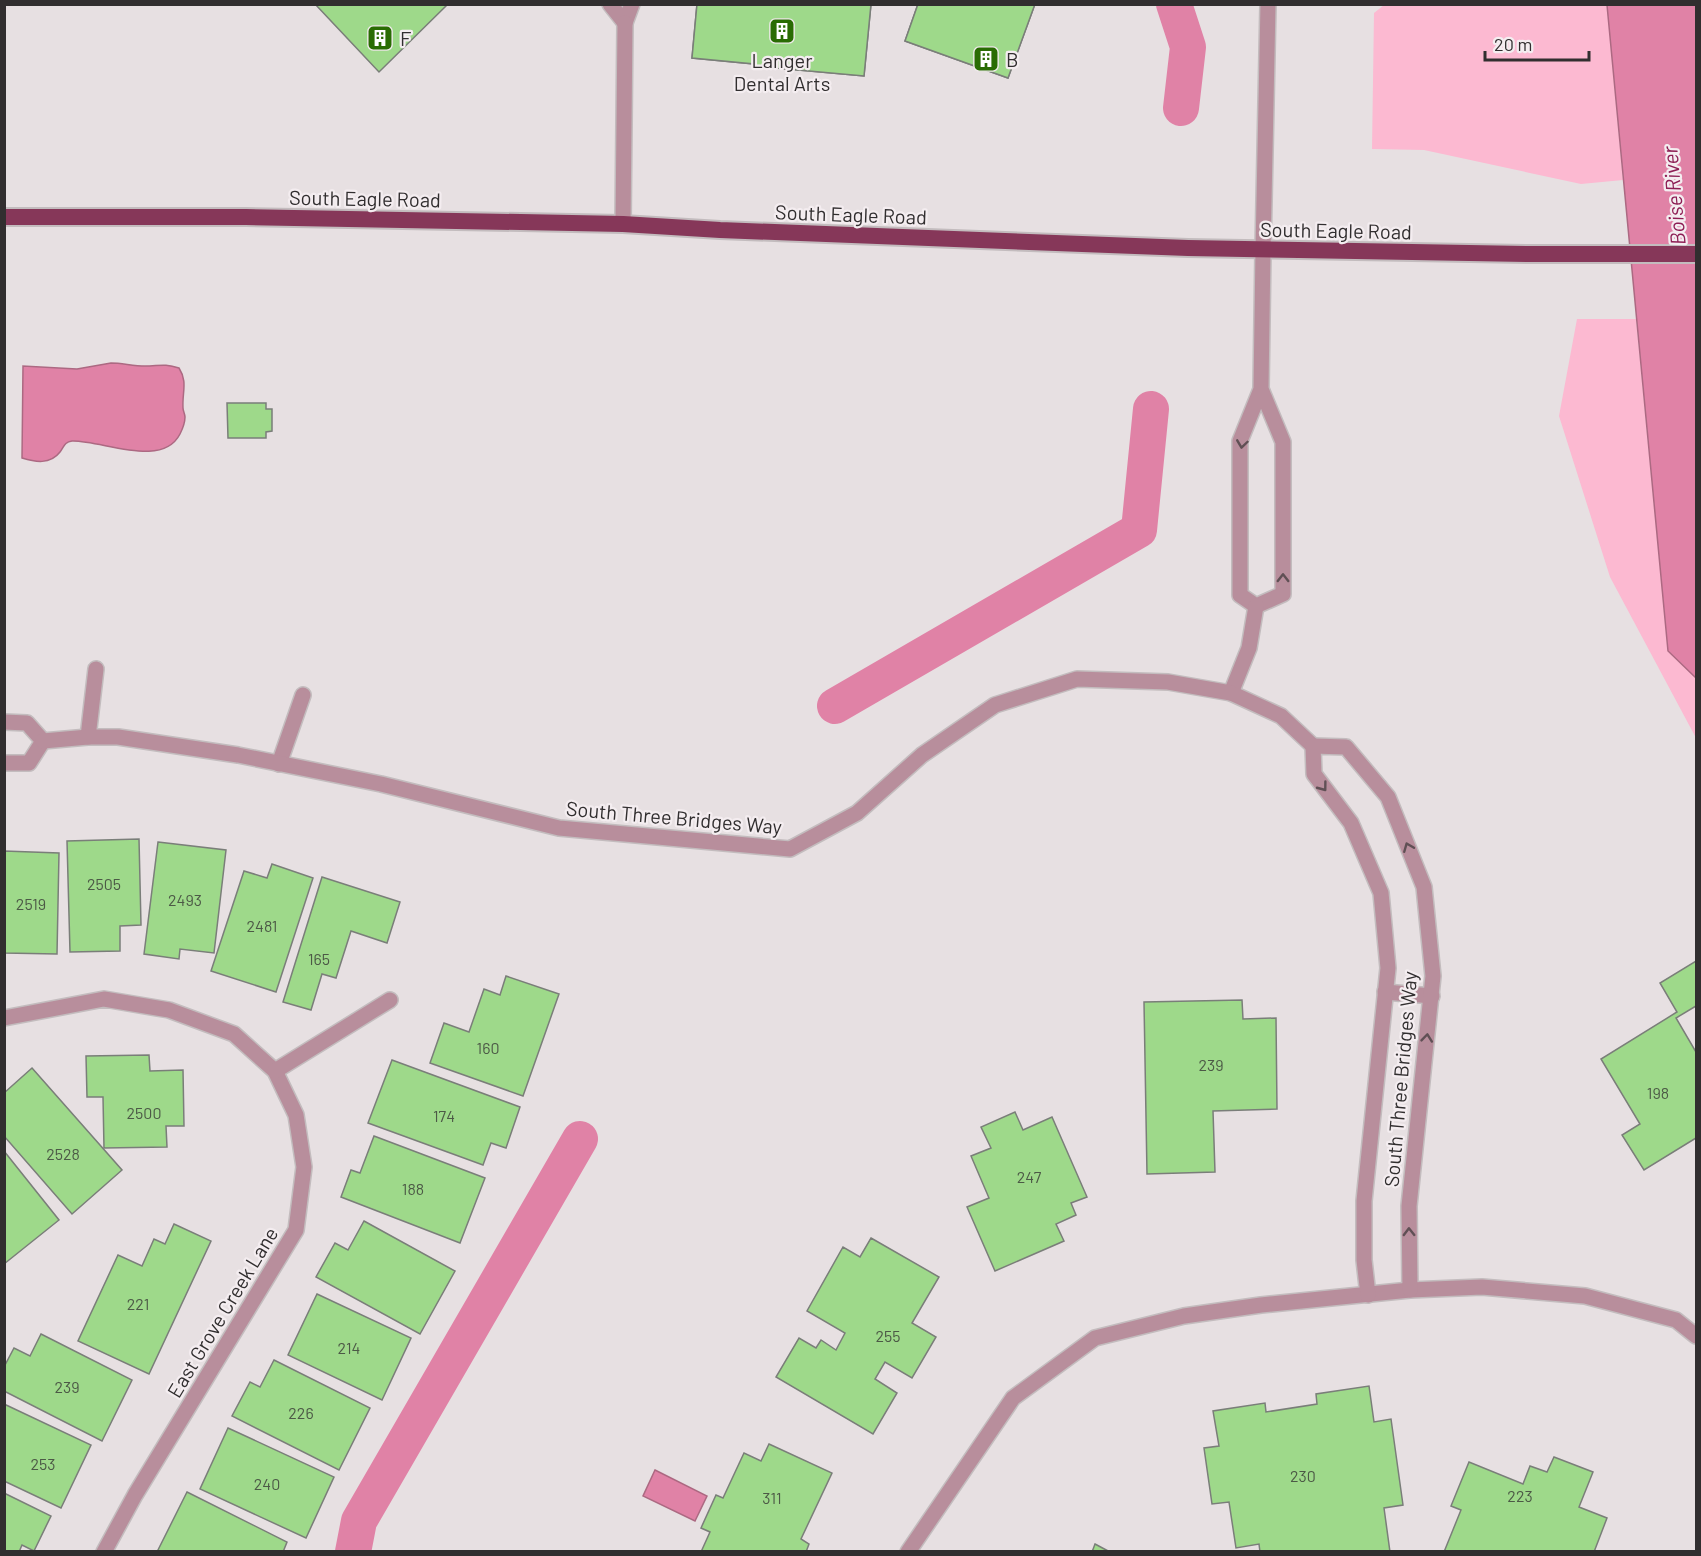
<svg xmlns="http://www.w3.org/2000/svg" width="1701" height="1556" viewBox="0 0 1701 1556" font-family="Barlow,sans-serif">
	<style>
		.green { fill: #fcb9d1 }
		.water { fill: #e082a6; stroke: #ac6982; stroke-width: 1.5 }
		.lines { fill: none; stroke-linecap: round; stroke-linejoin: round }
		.canal { stroke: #e082a6; stroke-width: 36 }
		.building { fill: #9ed98a; stroke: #7a7e79; stroke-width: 1.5 }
		.service-casing { stroke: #c3bcbe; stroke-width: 18 }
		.minor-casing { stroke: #c3bcbe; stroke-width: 18 }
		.tertiary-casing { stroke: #c3bcbe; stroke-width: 18 }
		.trunk-casing { stroke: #c3bcbe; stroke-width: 20 }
		.service { stroke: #b88e9c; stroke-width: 15 }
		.minor { stroke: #b88e9c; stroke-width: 15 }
		.tertiary { stroke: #b88e9c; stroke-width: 15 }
		.trunk { stroke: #863759; stroke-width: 16 }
		.oneway { stroke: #605055 }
		.labels { text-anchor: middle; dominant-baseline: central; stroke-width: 4.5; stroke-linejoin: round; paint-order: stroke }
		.number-label { font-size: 16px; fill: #4c5946 }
		.poi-label { font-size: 20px; fill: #312e2f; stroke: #f4edf0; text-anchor: start }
		.street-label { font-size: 20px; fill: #312e2f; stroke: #f4edf0 }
		.water-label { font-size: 21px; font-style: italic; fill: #8d1e54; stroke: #f4edf0 }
	</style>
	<rect width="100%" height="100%" fill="#e7e0e2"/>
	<g class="green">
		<path d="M1384 5H1607L1623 180 1581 184 1424 150 1372 149 1374 13Z"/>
		<path d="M1577 319H1636L1668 651 1696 678V738L1610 577 1559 416Z"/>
	</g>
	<g class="water">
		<path d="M1607 5H1696V678L1668 651Z"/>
		<path d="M111 363C122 363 133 366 145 366 159 366 164 363 179 368 188 382 182 392 183 408 183 411 185 414 185 417 185 422 182 430 180 434 162 469 102 440 72 441 64 442 64 447 60 452 50 465 35 462 22 458L23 366 77 369Z"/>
		<path d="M655 1470 707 1496 695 1521 643 1496Z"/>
	</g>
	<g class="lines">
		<g class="canal">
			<path d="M1174 4 1188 47 1181 108"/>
			<path d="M835 706 1139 530 1151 409"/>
			<path d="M353 1552 359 1521 580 1139"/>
		</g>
	</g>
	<g class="building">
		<path d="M315 4H448L379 72Z"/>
		<path d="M697 4H871L864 76 754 66V64L692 58Z"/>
		<path d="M697 4H871L864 76 754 66V64L692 58Z"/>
		<path d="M918 4H1035L1008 78 905 41Z"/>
		<path d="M918 4H1035L1008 78 905 41Z"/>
		<path d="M227 403H266V409H272V431L266 432V438H228Z"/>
		<path d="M139 839 141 925 120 926V951L70 952 67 841Z"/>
		<path d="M158 842 226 850 214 953 180 949 179 959 144 954Z"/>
		<path d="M4 851 59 853 57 954 4 953Z"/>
		<path d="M272 864 313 878 276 992 211 971 244 871 267 878Z"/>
		<path d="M322 877 400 902 387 943 351 931 336 978 322 974 311 1010 283 1002Z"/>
		<path d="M1696 961V1006L1676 1018 1696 1052V1138L1644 1170 1622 1135 1640 1124 1601 1059 1677 1012 1660 983Z"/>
		<path d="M506 976 559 994 523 1096 430 1063 444 1023 469 1032 484 989 500 995Z"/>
		<path d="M1242 1000 1243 1019 1276 1018 1277 1109 1213 1111 1215 1172 1147 1174 1144 1002Z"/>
		<path d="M149 1055 150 1071 183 1070 184 1126H166L167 1147 104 1148 103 1097H87L86 1056Z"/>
		<path d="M392 1060 520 1107 506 1148 491 1143 483 1165 368 1123Z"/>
		<path d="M32 1068 122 1170 72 1214 4 1136V1093Z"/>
		<path d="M1015 1112 1023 1130 1052 1117 1087 1197 1071 1203 1076 1215 1056 1224 1064 1241 995 1271 967 1207 989 1198 971 1156 991 1148 981 1127Z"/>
		<path d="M374 1136 485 1178 460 1243 341 1197 351 1170 360 1173Z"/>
		<path d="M4 1151 59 1220 4 1264Z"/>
		<path d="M364 1221 455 1271 420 1334 316 1277 335 1243 348 1250Z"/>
		<path d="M174 1224 211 1241 149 1374 78 1341 118 1255 142 1266 154 1239 165 1244Z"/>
		<path d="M871 1238 939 1277 912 1323 936 1337 912 1378 885 1362 875 1379 897 1393 873 1434 776 1377 799 1338 816 1348 821 1340 836 1350 845 1333 807 1311 843 1247 860 1257Z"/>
		<path d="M317 1294 411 1338 382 1400 288 1355Z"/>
		<path d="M41 1334 132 1380 102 1441 4 1391V1367L14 1348 30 1356Z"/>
		<path d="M274 1360 370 1408 339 1470 232 1416 250 1382 260 1387Z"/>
		<path d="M1369 1386 1374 1422 1391 1419 1403 1505 1384 1508 1390 1552H1260L1259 1544 1236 1548 1229 1502 1212 1504 1204 1448 1219 1446 1213 1411 1265 1403 1266 1412 1317 1404 1316 1394Z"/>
		<path d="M4 1404 91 1445 61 1508 4 1481Z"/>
		<path d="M228 1428 334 1477 306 1538 200 1489Z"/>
		<path d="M769 1444 832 1473 801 1539 809 1544 806 1552H701L710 1532 701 1528 716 1495 723 1498 744 1453 761 1461Z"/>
		<path d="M1554 1457 1593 1472 1579 1507 1607 1518 1594 1552H1444L1461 1510 1451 1506 1469 1462 1523 1484 1530 1466 1547 1472Z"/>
		<path d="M187 1492 287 1542 283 1552H157Z"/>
		<path d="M4 1493 51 1516 34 1551 22 1545 19 1552H4Z"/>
		<path d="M1095 1544 1110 1552H1092Z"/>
	</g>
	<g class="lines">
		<g class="service-casing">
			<g id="service">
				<path d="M88 737 96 669"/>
				<path d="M279 764 303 695"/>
			</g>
		</g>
		<g class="minor-casing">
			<g id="minor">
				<path d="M610 4 625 23 632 4"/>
				<path d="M623 224 625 23"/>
				<path d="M1263 250 1268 4"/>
				<path d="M4 722 27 723 43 741 29 763H4"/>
				<path d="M4 1018 104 999 169 1010 234 1034 275 1071 296 1115 304 1167 296 1230 135 1495 104 1552"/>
				<path d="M275 1071 390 1000"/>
				<path d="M908 1552 1013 1398 1095 1338 1184 1316 1261 1305 1410 1290 1482 1287 1585 1296 1676 1320 1696 1336"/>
			</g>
		</g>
		<g class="tertiary-casing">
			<g id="tertiary">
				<path d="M1261 389 1283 442V594L1256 606 1240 595V441L1261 389 1263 250"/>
				<path d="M1231 693 1249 648 1256 606"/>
				<path d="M43 741 88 737H118L238 755 381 784 559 828 790 849 857 813 922 755 995 705 1077 679 1168 682 1231 693 1281 716 1313 746"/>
				<path d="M1385 992 1432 996"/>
				<path d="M1368 1295 1364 1260V1201L1388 968 1381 893 1351 823 1314 774 1313 746 1346 747 1388 797 1424 887 1433 976 1409 1206 1410 1290"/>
			</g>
		</g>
		<g class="trunk-casing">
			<path id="trunk" d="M4 217H246L623 224 720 230 1188 248 1529 254H1696"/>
		</g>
		<use href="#service" class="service"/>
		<use href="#minor" class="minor"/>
		<use href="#tertiary" class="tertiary"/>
		<use href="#trunk" class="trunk"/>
	</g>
	<defs><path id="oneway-chevron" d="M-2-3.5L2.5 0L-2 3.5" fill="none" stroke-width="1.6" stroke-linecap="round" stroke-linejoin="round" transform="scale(1.5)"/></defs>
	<g class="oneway">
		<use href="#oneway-chevron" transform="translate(1242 444) rotate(98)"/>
		<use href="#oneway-chevron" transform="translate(1283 578) rotate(-90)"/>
		<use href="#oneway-chevron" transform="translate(1323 787) rotate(53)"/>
		<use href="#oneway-chevron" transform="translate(1408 847) rotate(-112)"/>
		<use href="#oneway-chevron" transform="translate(1427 1038) rotate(-84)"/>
		<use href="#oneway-chevron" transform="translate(1409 1232) rotate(-91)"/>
	</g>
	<defs>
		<g id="building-square" transform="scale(1.35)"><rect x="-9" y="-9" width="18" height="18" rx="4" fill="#296c03" stroke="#f4edf0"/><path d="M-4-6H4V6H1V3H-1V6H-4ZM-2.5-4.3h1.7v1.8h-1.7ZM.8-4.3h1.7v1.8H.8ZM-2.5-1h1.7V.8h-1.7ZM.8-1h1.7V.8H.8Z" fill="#fff"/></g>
	</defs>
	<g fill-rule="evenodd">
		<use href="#building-square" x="782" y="31"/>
		<use href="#building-square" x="380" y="38"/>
		<use href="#building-square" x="986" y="59"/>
	</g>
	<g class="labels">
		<g class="number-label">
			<text x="104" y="883">2505</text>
			<text x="185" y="899">2493</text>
			<text x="31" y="903">2519</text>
			<text x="262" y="925">2481</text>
			<text x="319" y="958">165</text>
			<text x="488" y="1047">160</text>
			<text x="1211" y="1064">239</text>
			<text x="1658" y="1092">198</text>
			<text x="144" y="1112">2500</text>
			<text x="444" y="1115">174</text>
			<text x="63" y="1153">2528</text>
			<text x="1029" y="1176">247</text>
			<text x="413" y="1188">188</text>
			<text x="138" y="1303">221</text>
			<text x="888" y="1335">255</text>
			<text x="349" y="1347">214</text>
			<text x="67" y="1386">239</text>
			<text x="301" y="1412">226</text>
			<text x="43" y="1463">253</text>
			<text x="1303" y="1475">230</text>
			<text x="267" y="1483">240</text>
			<text x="1520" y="1495">223</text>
			<text x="772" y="1497">311</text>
		</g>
		<g class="poi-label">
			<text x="400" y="38">F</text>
			<text x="1006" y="59">B</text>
			<text x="782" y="60" text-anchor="middle">Langer<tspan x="782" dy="23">Dental Arts</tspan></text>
		</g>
		<g class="street-label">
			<text transform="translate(365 198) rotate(1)">South Eagle Road</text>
			<text transform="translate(851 214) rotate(2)">South Eagle Road</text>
			<text transform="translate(1336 230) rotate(1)">South Eagle Road</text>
			<text transform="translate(674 817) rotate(5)">South Three Bridges Way</text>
			<text transform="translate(1400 1079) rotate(-85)">South Three Bridges Way</text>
			<text transform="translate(222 1312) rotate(-59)">East Grove Creek Lane</text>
		</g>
		<g class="water-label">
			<text transform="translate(1673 196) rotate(-95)">Boise River</text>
		</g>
	</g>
	<rect width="1701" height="1556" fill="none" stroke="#312e2f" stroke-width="12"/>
	<path d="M1485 51v9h104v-9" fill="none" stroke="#312e2f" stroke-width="3"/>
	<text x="1494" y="51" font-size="18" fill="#312e2f" stroke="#f4edf0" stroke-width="4.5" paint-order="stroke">20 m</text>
</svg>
